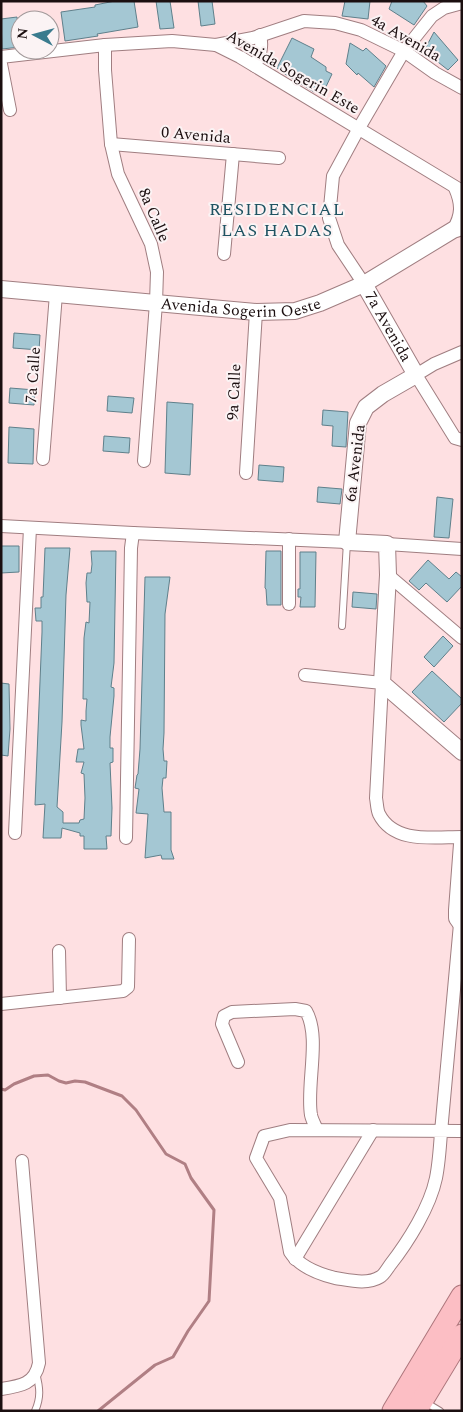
<svg xmlns="http://www.w3.org/2000/svg" width="463" height="1412" viewBox="0 0 463 1412" font-family="Spectral,serif">
	<style>
		.lines { fill: none; stroke-linecap: round; stroke-linejoin: round }
		.stream { stroke: #b07f84; stroke-width: 3 }
		.building { fill: #a4c7d3; stroke: #5f808b }
		.service-casing { stroke: #a07e81; stroke-width: 8 }
		.minor-casing { stroke: #a07e81; stroke-width: 14 }
		.tertiary-casing { stroke: #a07e81; stroke-width: 18 }
		.trunk-casing { stroke: #ad767c; stroke-width: 23 }
		.service { stroke: #fff; stroke-width: 6 }
		.minor { stroke: #fff; stroke-width: 12 }
		.tertiary { stroke: #fff; stroke-width: 16 }
		.trunk { stroke: #fcbec4; stroke-width: 21 }
		.labels { text-anchor: middle; dominant-baseline: central; stroke-width: 4; stroke-linejoin: round; paint-order: stroke }
		.street-label { font-size: 16px; fill: #1b0f10; stroke: #fbf3f4 }
		.neighbourhood-label { font-size: 18px; letter-spacing: 1px; fill: #1f5362; stroke: #fbf3f4 }
	</style>
	<rect width="100%" height="100%" fill="#fee0e2"/>
	<g class="lines">
		<path class="stream" d="M1 1089 5 1090 14 1084 34 1076 48 1075 59 1081 66 1083 75 1081 85 1082 122 1096 136 1110 166 1154 185 1164 191 1178 214 1210 209 1301 188 1331 173 1357 155 1365 98 1411"/>
	</g>
	<g class="building">
		<path d="M115 1H134L138 27 97 34 98 36 65 41 61 12 95 7V5Z"/>
		<path d="M156 1H170L174 28 160 29Z"/>
		<path d="M198 1H212L215 24 201 26Z"/>
		<path d="M345 1H370L368 19 342 16Z"/>
		<path d="M392 1H423L427 6 414 25 389 9Z"/>
		<path d="M17 17 20 47 2 49 1 19Z"/>
		<path d="M434 32 458 60 448 70 424 51Z"/>
		<path d="M292 38 314 49 311 57 326 67V71L332 74 323 93 317 90 314 92 285 74 277 68Z"/>
		<path d="M350 43 363 51 366 48 386 66 374 87 358 73 357 75 346 64Z"/>
		<path d="M14 333 40 335 39 350 13 348Z"/>
		<path d="M10 388 35 390 34 405 9 403Z"/>
		<path d="M108 396 134 398 132 413 107 411Z"/>
		<path d="M167 402 193 404 190 475 165 473Z"/>
		<path d="M323 410 348 412 346 447 332 446 333 426 322 425Z"/>
		<path d="M9 427 34 429 33 464 8 463Z"/>
		<path d="M104 436 130 438 129 453 103 451Z"/>
		<path d="M259 465 284 467 283 482 258 480Z"/>
		<path d="M318 487 342 489 340 504 317 502Z"/>
		<path d="M437 497 453 499 449 538 434 537Z"/>
		<path d="M1 546H19V572L1 573Z"/>
		<path d="M45 548H70L66 595 62 722 57 807 63 812V823H79L80 820 84 819 85 798 84 774 81 773 84 762H76L78 749H84L81 725V720L86 721V711L87 699H83L84 638 86 622 89 623 90 602H87L86 583 87 573H91L92 564 91 551H116L114 663 111 687 114 688V696L110 737V748H113V762L110 763 112 808 111 836H106L107 849H84V836H80V833L62 828 61 838H43L45 804 35 805 42 632V621H36L35 608H41V597H43Z"/>
		<path d="M266 551H281V605H267L266 589 265 588Z"/>
		<path d="M300 552H316L315 607H300L301 597H298V589H300Z"/>
		<path d="M428 560 449 579 456 572 462 577V586L447 602 426 583 419 590 409 581Z"/>
		<path d="M145 577H170L165 614 164 733 163 749 164 761H167L166 778H163L162 788 164 812H171V850L174 859H162L161 855 145 858 148 814 136 813 139 789 135 788 137 775 138 774 140 749Z"/>
		<path d="M353 592 377 594 376 609 352 607Z"/>
		<path d="M443 636 453 646 434 667 424 657Z"/>
		<path d="M432 671 462 699V703L444 722 412 692Z"/>
		<path d="M1 683 9 684 10 729 8 756 1 755Z"/>
	</g>
	<g class="lines">
		<g class="service-casing">
			<g id="service">
				<path d="M342 626 347 542"/>
				<path d="M425 1402 440 1411"/>
				<path d="M35 1411C41 1397 40 1388 36 1373"/>
			</g>
		</g>
		<g class="minor-casing">
			<g id="minor">
				<path d="M105 45V70L111 144 118 174 151 244 157 272 156 303 144 461"/>
				<path d="M216 45 253 38 304 21 335 23 361 30 404 51 435 73 462 88"/>
				<path d="M1 57 105 45 172 41 216 45 240 57 462 191"/>
				<path d="M1 64 10 110"/>
				<path d="M255 66C260 55 263 47 260 35"/>
				<path d="M111 144 279 158"/>
				<path d="M453 230C462 215 462 204 455 188"/>
				<path d="M224 254 233 154"/>
				<path d="M364 284 338 245 329 218 333 176 359 128 404 51 432 16 444 8 462 3"/>
				<path d="M462 352 434 364 416 375 455 438 462 440"/>
				<path d="M43 459 56 294"/>
				<path d="M246 473 256 312"/>
				<path d="M1 526 133 533 347 542"/>
				<path d="M289 539V604"/>
				<path d="M387 544 462 549"/>
				<path d="M388 575 462 638"/>
				<path d="M305 675 382 683 376 798C377 803 377 810 379 814 394 844 434 837 462 837"/>
				<path d="M15 833 30 528"/>
				<path d="M126 838 131 548 133 533"/>
				<path d="M460 924 441 1132C440 1147 439 1163 436 1178 430 1207 408 1242 390 1265 387 1269 384 1275 380 1277 367 1285 349 1280 335 1278 319 1274 299 1266 290 1252L280 1198 256 1158 264 1136 290 1130 462 1131"/>
				<path d="M59 951 60 998"/>
				<path d="M1 1004 123 991 128 987 129 939"/>
				<path d="M238 1062 222 1024 224 1016 232 1012 295 1009 306 1011C321 1037 306 1085 311 1115 312 1120 315 1125 317 1130"/>
				<path d="M295 1259 373 1130"/>
				<path d="M1 1389C21 1386 35 1384 39 1363L22 1161"/>
			</g>
		</g>
		<g class="tertiary-casing">
			<g id="tertiary">
				<path id="s1" d="M364 284 416 375 383 394 366 407 358 423 347 542 387 544 388 575 382 683 462 752"/>
				<path id="s2" d="M1 289 256 312 295 311 320 303 364 284 453 230 462 227"/>
				<path d="M462 844 457 910V918L462 925"/>
			</g>
		</g>
		<g class="trunk-casing">
			<g id="trunk">
				<path d="M393 1411 462 1296"/>
				<path d="M416 1411 462 1335"/>
			</g>
		</g>
		<use href="#service" class="service"/>
		<use href="#minor" class="minor"/>
		<use href="#tertiary" class="tertiary"/>
		<use href="#trunk" class="trunk"/>
	</g>
	<g class="labels">
		<g class="street-label">
			<text transform="translate(406 38) rotate(30)">4a Avenida</text>
			<text transform="translate(293 72) rotate(30)">Avenida Sogerin Este</text>
			<text transform="translate(196 135) rotate(5)">0 Avenida</text>
			<text transform="translate(154 215) rotate(67)">8a Calle</text>
			<text stroke="none"><textPath href="#s2" startOffset="241">Avenida Sogerin Oeste</textPath></text>
			<text stroke="none"><textPath href="#s1" startOffset="49">7a Avenida</textPath></text>
			<text transform="translate(33 375) rotate(-86)">7a Calle</text>
			<text transform="translate(234 392) rotate(-87)">9a Calle</text>
			<text transform="translate(355 463) rotate(-83)">6a Avenida</text>
		</g>
		<g class="neighbourhood-label">
			<text x="277" y="209">RESIDENCIAL<tspan x="277" dy="21">LAS HADAS</tspan></text>
		</g>
	</g>
	<rect width="463" height="1412" fill="none" stroke="#1b0f10" stroke-width="5"/>
	<g transform="translate(35 35) rotate(276)"><circle r="24" fill="#fbf3f4" stroke="#a19899"/>
	<path d="M0-4L9 19L0 12L-9 19Z" fill="#3a7b8e"/>
	<text y="-8" font-size="14" font-weight="bold" text-anchor="middle" fill="#1b0f10">N</text>
	</g>
</svg>
